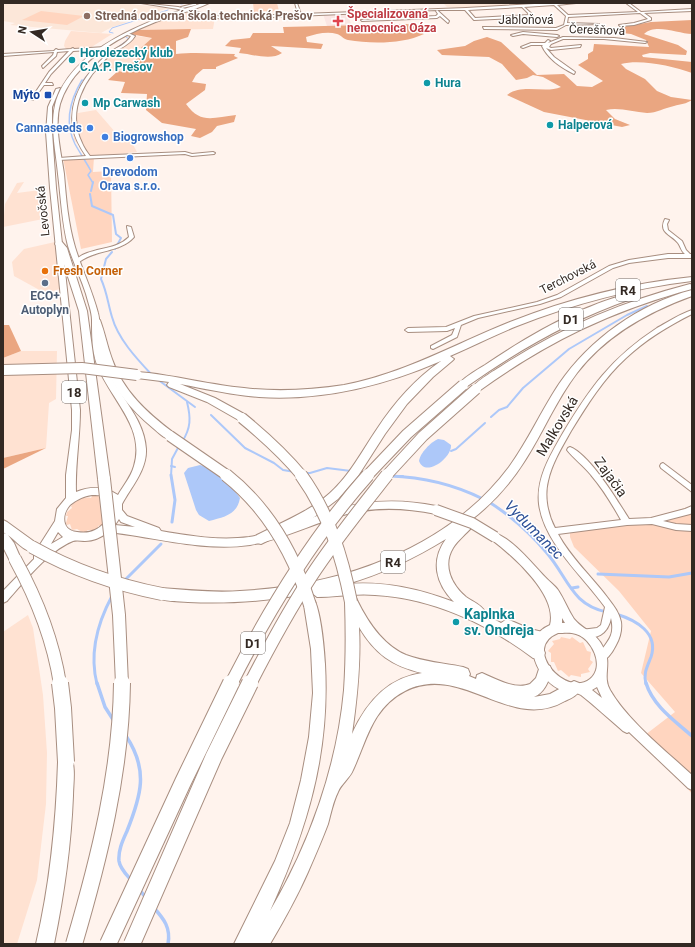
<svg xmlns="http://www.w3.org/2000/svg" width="695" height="947" viewBox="0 0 695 947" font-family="Roboto,sans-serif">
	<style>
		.built { fill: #ffe2d2 }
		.education { fill: #fce7d9 }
		.medical { fill: #fbe6e3 }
		.green { fill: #ffd5bf }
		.forest { fill: #eaa681 }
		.water { fill: #adc8f9 }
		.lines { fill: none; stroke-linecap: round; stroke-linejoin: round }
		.stream-far4 { stroke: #adc8f9; stroke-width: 1 }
		.stream-far3 { stroke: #adc8f9; stroke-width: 1.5 }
		.stream-far2 { stroke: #adc8f9; stroke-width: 2 }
		.stream-far1 { stroke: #adc8f9; stroke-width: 3 }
		.stream { stroke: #adc8f9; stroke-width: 3.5 }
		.minor-casing { stroke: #a88e80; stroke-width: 2 }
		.major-casing { stroke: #a88e80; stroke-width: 2 }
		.highway-casing { stroke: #a88e80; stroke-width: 2 }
		.minor { fill: #fff; fill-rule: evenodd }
		.major { fill: #fff; fill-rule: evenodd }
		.highway { fill: #fff; fill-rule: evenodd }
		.major-bridge-casing { stroke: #a88e80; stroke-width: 12; stroke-linecap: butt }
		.highway-bridge-far2-casing { stroke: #a88e80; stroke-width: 12; stroke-linecap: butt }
		.highway-bridge-far1-casing { stroke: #a88e80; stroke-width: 14; stroke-linecap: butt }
		.highway-bridge-casing { stroke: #a88e80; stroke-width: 18; stroke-linecap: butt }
		.major-bridge { stroke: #fff; stroke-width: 10 }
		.highway-bridge-far2 { stroke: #fff; stroke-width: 10 }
		.highway-bridge-far1 { stroke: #fff; stroke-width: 12 }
		.highway-bridge { stroke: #fff; stroke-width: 16 }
		.education-dot { fill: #8d6e63; stroke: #fff; stroke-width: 1.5 }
		.health-dot { fill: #e0444e; stroke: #fff; stroke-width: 1.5 }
		.culture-dot { fill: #0f9aa8; stroke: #fff; stroke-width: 1.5 }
		.transit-dot { fill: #1a4fb4; stroke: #fff; stroke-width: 1.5 }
		.shop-dot { fill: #3f7fe0; stroke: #fff; stroke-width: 1.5 }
		.food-dot { fill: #e8710a; stroke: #fff; stroke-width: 1.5 }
		.service-dot { fill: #5c6f8a; stroke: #fff; stroke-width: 1.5 }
		.labels { text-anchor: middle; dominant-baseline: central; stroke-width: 3; stroke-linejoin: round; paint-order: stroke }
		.far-health-label { font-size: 12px; font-weight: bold; fill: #be3a42; stroke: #fff; text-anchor: start }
		.far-education-label { font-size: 12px; font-weight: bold; fill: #785e54; stroke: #fff; text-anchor: start }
		.far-street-label { font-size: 12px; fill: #332923; stroke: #fff }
		.far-culture-label { font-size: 12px; font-weight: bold; fill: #0d838f; stroke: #fff; text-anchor: start }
		.far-transit-label { font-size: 12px; font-weight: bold; fill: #164399; stroke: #fff; text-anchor: end }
		.far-shop-label { font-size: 12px; font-weight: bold; fill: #366cbe; stroke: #fff; text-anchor: end }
		.far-food-label { font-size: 12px; font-weight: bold; fill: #c56008; stroke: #fff; text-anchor: start }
		.far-service-label { font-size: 12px; font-weight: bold; fill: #4e5e75; stroke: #fff }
		.shield { fill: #fff; stroke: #706965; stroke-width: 1 }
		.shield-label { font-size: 13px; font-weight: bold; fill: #332923 }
		.street-label { font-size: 14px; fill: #332923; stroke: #fff }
		.culture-label { font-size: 14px; font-weight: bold; fill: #0d838f; stroke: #fff; text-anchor: start }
		.water-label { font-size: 15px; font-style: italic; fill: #2c4f97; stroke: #fff }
	</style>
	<rect width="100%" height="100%" fill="#fff3ed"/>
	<g class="built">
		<path d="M193 12 215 17 213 29 138 30 181 13Z"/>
		<path d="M71 31 112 34 90 48 67 50 64 46 65 41Z"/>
		<path d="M136 36 152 38 133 56 140 57 122 72 93 69 100 61Z"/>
		<path d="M96 110 122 140 131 141 137 152 90 157 74 140 72 114Z"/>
		<path d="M24 182 17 193 40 190V187L45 186 48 218 3 227 5 204 17 183Z"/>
		<path d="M55 242 60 289 45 293 14 276 12 262 24 249Z"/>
		<path d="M21 351H57L56 399 49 403 46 448 3 458V358Z"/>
		<path d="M28 615 33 628 43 695 47 753 46 804 37 880 17 944H11L3 943V632Z"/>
	</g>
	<g class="education">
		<path d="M7 3H121L168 8 110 28 101 33 10 25 15 23 3 21V5Z"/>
		<path d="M443 3H533L534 4 465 8 447 7Z"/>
	</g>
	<path class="medical" d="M347 13 352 26H327L323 14Z"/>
	<g class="green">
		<path d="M253 3H277L279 11 254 12Z"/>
		<path d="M41 11 84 16 67 25 22 20Z"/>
		<path d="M94 157 93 172 111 171 112 242 81 249 63 158Z"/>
		<path d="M92 496H98L108 503 103 525 98 526V528L94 530H88L84 533 77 529 72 530 70 524 67 525 66 523 68 516H66L67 512 72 508 71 506C75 501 83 496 91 498Z"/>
		<path d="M692 506V794L645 735 675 712 641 673 651 631 619 591 574 547 570 537V532L629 524Z"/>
		<path d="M572 637 580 643 583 642 587 651 591 652 590 660 593 662 588 669 590 672 581 674V677L571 675 569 677 561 670 558 671 554 662H551V653L548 651 554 644 552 641 560 639 561 637 570 639Z"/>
	</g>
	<g class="forest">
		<path d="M692 20V34C678 34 656 23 644 34L678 45 687 51 686 55 650 53 642 55 643 57 692 62V73C672 66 641 59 621 64L626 69 645 79 657 91 671 97 692 100C686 104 681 104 674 106 664 108 657 113 647 113 633 112 619 107 606 110L615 119 630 125 622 127 544 112 507 95C522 83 545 94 561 87L543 77 533 75 527 78 516 80 502 64 489 57 442 55 437 50 465 46 474 41 487 37 501 42 537 75 564 74 577 86 592 87 603 81 578 65 588 59V54L593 51 594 44 649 47 646 40 631 34 622 33 619 29 622 27 651 22Z"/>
		<path d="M407 24 415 26 424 34C403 44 371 44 348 40 343 39 341 35 337 34 327 31 316 34 306 37L307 42 323 44 321 49 271 46 282 53C271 61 252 54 239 53L241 48 225 46 231 40 250 38 253 33H284L283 27Z"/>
		<path d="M191 29 188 37 176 41V54C197 52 214 54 235 54L234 56 238 58 216 67V69H203L196 75 192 82 206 84 205 90 186 104C201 125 214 117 236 115L234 122 217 126 212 132 200 138 191 136 196 129 162 123 146 110 147 94 122 93H121L125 82 108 80 118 71 123 72 139 57 132 56 152 38 130 34 138 30Z"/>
		<path d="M3 325H9L21 351 3 358Z"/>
		<path d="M46 448 3 469V458Z"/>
	</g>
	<g class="water">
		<path d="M438 439 444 440 451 445C452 458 425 478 419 461 420 453 431 442 438 439Z"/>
		<path d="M200 465C212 468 234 488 240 498 237 515 224 517 209 521L199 515 196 510 184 473 188 468Z"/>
	</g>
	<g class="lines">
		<g class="stream-far4">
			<path d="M181 4 186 3"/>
			<path d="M113 33 109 32 112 28 168 10"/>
			<path d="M82 81 104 57 129 39 126 37"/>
		</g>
		<path class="stream-far3" d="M82 80C70 100 64 122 75 144 80 153 86 162 91 171L88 175 93 183"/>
		<g class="stream-far2">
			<path d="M91 191 93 182"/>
			<path d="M90 194 92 206 113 215 116 234 121 238 115 249"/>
			<path d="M112 252 106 259 101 279C107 292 108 304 112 317 118 339 137 359 152 375"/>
			<path d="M157 379 195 407"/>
			<path d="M211 415 245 448 274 463 283 470 295 472"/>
			<path d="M491 417 499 410 507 407 523 388 569 349 627 315 647 306"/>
			<path d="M182 442C191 428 191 418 187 402"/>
			<path d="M451 451 456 449 485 423"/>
			<path d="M171 466 175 467"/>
			<path d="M304 473H310L327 468 351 471"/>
			<path d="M171 476 172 459 179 446"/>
			<path d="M390 476H403"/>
		</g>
		<g class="stream-far1">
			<path d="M171 475 175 500 172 522"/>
			<path d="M390 476C423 477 453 484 483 499"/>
			<path d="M489 502C511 516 530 533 546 552 568 577 571 605 607 612"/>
			<path d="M598 574 669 577 692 573"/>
			<path d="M124 581 161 544"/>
			<path d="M572 588 578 587"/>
			<path d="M616 614C636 620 659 633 651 657 647 667 643 674 646 684"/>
			<path d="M97 684C89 653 97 624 112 596"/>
		</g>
		<g class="stream">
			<path d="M97 683 105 707 114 721"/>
			<path d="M646 683C653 706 675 721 692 736"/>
			<path d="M126 736C149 770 141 796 127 831 123 840 118 850 119 861 120 869 127 875 132 881"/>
			<path d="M139 889 146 898"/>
			<path d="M154 908C164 919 171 928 168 944"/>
		</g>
		<g class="minor-casing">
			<g id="minor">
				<path d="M141 3 178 7 209 15 224 17 298 14 295 3H297L301 14 466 8 552 3H576L557 5 568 15 638 12 626 3H629L641 12 692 9V11L644 13 651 18V20L634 25 620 26 619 25 634 23 648 19 640 13 568 17 567 23 599 24 566 25 557 30 484 29 483 27 556 28 564 25 566 16 554 5 524 7 533 15 532 17 474 20 465 10H437L449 21 448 23 440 16 437 18 362 21 361 20 436 16 438 14 436 11 437 10 224 19 209 17 178 9ZM522 7 530 15 475 18 468 10Z"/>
				<path d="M197 3 196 5 182 8 181 7Z"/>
				<path d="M523 32 557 35 559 36 557 37 523 34 513 36 511 35Z"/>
				<path d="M128 33 135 36C129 46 119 48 110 55 85 77 66 110 82 143 84 148 87 152 90 156L185 152 192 154 213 152 215 153 214 154 192 156 185 154 58 160V158H59L86 156C80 147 75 139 73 128 68 98 87 71 109 53 117 47 126 45 131 36L127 35Z"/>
				<path d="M563 37 614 38 647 42 645 43 604 39H563L551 44 549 47 551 48 581 45 580 47 551 50 546 48 554 57 575 72 574 74C562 68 548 59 542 46L543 45H531L523 48 521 47 531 43H545L548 40 550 41 548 43Z"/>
				<path d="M105 47 106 49 73 51 51 74 45 83H52L53 85H44L33 100 31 99 49 72 69 51 57 52 56 56 43 68 42 66 53 55 54 52 3 56V54L54 51 56 49 58 50 71 49 73 48 74 49Z"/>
				<path d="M665 219 669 220 667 224 668 230 682 241 686 250 690 254H692V258H668L629 263 613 268 561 297 540 304 478 318 461 325 457 337 433 349 431 348V346L452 335 455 328 447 331 408 332 405 330 408 328 446 327 474 316 537 302 557 295 609 266 629 260 668 254H685C681 251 681 247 678 243 671 234 658 233 665 219Z"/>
				<path d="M127 226 131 227 134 237C120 253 96 249 79 262L74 261C90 246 114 252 129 237L127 227Z"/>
				<path d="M692 310V314C668 326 645 340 626 358 603 379 587 405 571 431 562 447 552 463 548 481 544 497 548 515 555 528L621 520C612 504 603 489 591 475 584 466 573 458 567 450L568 448 570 447C590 455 617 500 629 519L651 518 685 509 692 506V513L690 514 663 521 676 524 692 525V531L676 530 652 524 627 525 558 534C570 557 592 577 607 597 613 605 619 612 621 622 622 630 620 638 616 645 613 651 608 659 602 661L599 660 598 657C605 641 616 639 611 618 608 634 596 641 581 636L580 633 581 630 597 628 601 625 605 607C582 575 544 543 539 504 536 478 551 454 563 433 590 388 611 358 657 328 668 322 680 314 692 310Z"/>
				<path d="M663 463 692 485V492L661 468 660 466 661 464Z"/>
			</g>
		</g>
		<g class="major-casing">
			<g id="major">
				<path d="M203 3H209C197 9 181 13 169 17 138 28 104 44 82 68 72 78 64 91 60 104 54 126 61 152 64 174 66 199 68 223 75 247 82 270 92 290 98 313 100 320 99 325 99 332 99 342 101 354 105 364 116 394 144 416 146 449 147 470 131 487 122 504V510L127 516 159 528 161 531C190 536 219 541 249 537 274 533 298 523 322 514 360 500 396 498 436 506L439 507 441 510 439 513 436 514C402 507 370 506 337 517 308 526 280 540 250 545 203 552 155 537 108 532 102 537 93 541 85 541 81 541 77 540 73 541 48 551 24 582 7 601L3 603V591L34 559V554L55 521 57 509 66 498V475L72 430V410L50 188 46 132 48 107 56 89 60 88 52 107V132L56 188 80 410C80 438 75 465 76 492 91 486 104 486 118 495 123 486 131 477 134 466 146 427 110 399 97 365 92 350 92 336 92 320 92 312 88 302 86 294 81 278 73 262 68 246 62 223 61 198 58 174 56 152 50 127 55 105 70 47 152 19 203 3ZM92 495C96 495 101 495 104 496 124 502 106 525 95 530 89 533 84 533 77 532 62 531 61 515 70 505 76 500 84 496 92 495ZM119 519 121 522 135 527 115 525ZM58 532 63 537 51 544Z"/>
				<path d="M495 533C514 540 533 565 547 579 551 583 555 586 558 590 564 599 568 610 574 619 584 631 596 631 604 649 612 664 602 676 610 690 627 720 666 751 692 775V790L688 788 629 732 627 733 623 731C609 719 595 706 581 695 574 691 564 693 557 688 535 675 520 638 550 625 558 595 513 556 492 540L490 537 492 534ZM562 618 565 623H562ZM558 633C563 633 571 632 576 634 591 638 606 666 590 679 566 698 521 648 558 633ZM597 687 602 698 592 690Z"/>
			</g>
		</g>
		<g class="highway-casing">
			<g id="highway">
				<path d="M56 242H62L67 248 87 311 110 479 108 482 104 483 100 482 98 479 79 311 59 249 55 244Z"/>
				<path d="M692 277V281C633 288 573 304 517 326 495 335 473 346 450 356L454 359 452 361 433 377 407 404 385 434 358 476 338 499 313 518 261 544 257 543 255 539 257 535C282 522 309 512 330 493 350 475 362 451 377 429 394 403 415 379 441 361 383 386 322 401 259 397 232 395 206 389 180 384L215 398 246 415 247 418 246 421 242 422 207 402 169 387 167 385 169 382 137 378 132 375 137 372 149 373C181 377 212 385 244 388 277 392 311 390 344 385 403 374 455 344 510 322 568 299 631 283 692 277Z"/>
				<path d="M690 284 692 285V289C611 311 547 342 479 391H473L471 389C476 381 494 371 503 365 561 328 623 301 690 284Z"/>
				<path d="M692 290V296C648 312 606 335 577 373 556 400 543 433 524 462 510 484 492 504 471 520L474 524 472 527C466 534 458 540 453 548 442 566 452 585 466 597 473 602 482 605 485 612L484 614 501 623 507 619 530 629 547 633 549 637 547 641 542 643 534 642 543 648 545 653 543 658 538 659 533 658C488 624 432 598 375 595 356 593 336 597 317 597L312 593C270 601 230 604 188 602 178 601 167 602 158 598L156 594 158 590 162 588C188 590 214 593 240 591 339 586 447 550 509 467 528 441 541 411 559 384 590 339 639 304 692 290ZM446 539C430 561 436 584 454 602 419 589 385 581 347 584 382 574 415 558 446 539Z"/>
				<path d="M628 294 631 295 632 297 631 299C571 320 518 350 466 387L463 388 458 385C464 377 477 370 485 365 526 337 580 306 628 294Z"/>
				<path d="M96 317 100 320C105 333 107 346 112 359 123 391 147 413 174 433L175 436 174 439C166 441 159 433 153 428 130 409 112 387 102 359 98 346 96 333 92 320Z"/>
				<path d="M3 520 7 522 36 543 38 547 36 551C26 554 16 541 8 535L14 543 21 559 19 563 15 564 11 563 3 547V533L6 534 3 532Z"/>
				<path d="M351 596 356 598C366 619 382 645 406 655 424 662 444 663 463 667L468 669 470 674 469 676 476 679 477 675 482 673C496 679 515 690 530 684L536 678 540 666 545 664 550 666 552 671C548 682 545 692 534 697L550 694 574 681 579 683 581 688C578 695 572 698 565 701 510 733 462 662 405 691 372 708 367 740 353 770 350 778 341 784 338 792 333 802 331 813 328 824 322 840 315 856 308 872 297 897 284 920 270 944H234L275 861 290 823 301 780 309 737 313 693 311 649 304 605 305 601 310 599 315 601C321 616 324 647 325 664 330 755 307 829 270 911 309 845 337 767 344 690 346 661 346 632 345 602L346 598ZM359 627C375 654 392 666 422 673 387 678 366 703 352 734 357 699 361 663 359 627Z"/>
				<path d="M66 754 71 757C76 768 73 784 73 796 71 846 64 895 54 944H36C50 884 56 824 58 762L61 757Z"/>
			</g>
		</g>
		<use href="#minor" class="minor"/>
		<use href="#major" class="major"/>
		<use href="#highway" class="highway"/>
		<g class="major-bridge-casing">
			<path id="major-bridge" d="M436 510 472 523 495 537"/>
		</g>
		<g class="highway-bridge-far2-casing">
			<g id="highway-bridge-far2">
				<path d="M3 370 82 368 137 375"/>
				<path d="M242 418C264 436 284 454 302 476"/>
				<path d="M170 436 228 476"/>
				<path d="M367 476 407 434 463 385"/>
				<path d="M386 476 423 436 476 389"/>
			</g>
		</g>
		<g class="highway-bridge-far1-casing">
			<g id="highway-bridge-far1">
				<path d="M226 475C269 509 294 554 310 605"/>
				<path d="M301 475C329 514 342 556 351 602"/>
				<path d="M104 479 119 615 122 684"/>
				<path d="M32 547C73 570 116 585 162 594"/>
				<path d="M15 559C37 599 53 639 60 684"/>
				<path d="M231 684C269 609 312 538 368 475"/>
				<path d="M250 684C269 647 289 610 312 575 335 540 361 508 387 475"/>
			</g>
		</g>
		<g class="highway-bridge-casing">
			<g id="highway-bridge">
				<path d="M60 683 63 708 66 762"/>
				<path d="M74 944C99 859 121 772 122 683"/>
				<path d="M108 944 183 782 231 683"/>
				<path d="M132 944 214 756 250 683"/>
			</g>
		</g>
		<use href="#major-bridge" class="major-bridge"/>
		<use href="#highway-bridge-far2" class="highway-bridge-far2"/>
		<use href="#highway-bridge-far1" class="highway-bridge-far1"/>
		<use href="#highway-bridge" class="highway-bridge"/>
	</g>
	<circle class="education-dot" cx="87" cy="16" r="4"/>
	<path class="health-dot" d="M336 15h4v4h4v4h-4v4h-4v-4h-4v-4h4z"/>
	<g class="culture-dot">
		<circle cx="72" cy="60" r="4"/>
		<circle cx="427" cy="83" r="4"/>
		<circle cx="85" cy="103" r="4"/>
		<circle cx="550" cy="125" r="4"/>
		<circle cx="456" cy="622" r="4"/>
	</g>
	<rect class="transit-dot" x="44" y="91" width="8" height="8" rx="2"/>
	<g class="shop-dot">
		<circle cx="90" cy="128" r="4"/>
		<circle cx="105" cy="137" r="4"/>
		<circle cx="130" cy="158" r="4"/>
	</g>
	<circle class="food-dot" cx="45" cy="271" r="4"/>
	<circle class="service-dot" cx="45" cy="283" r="4"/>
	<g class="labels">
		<g class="far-health-label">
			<text x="347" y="14">Špecializovaná<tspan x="347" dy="14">nemocnica Oáza</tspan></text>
		</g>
		<g class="far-education-label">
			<text x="95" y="16">Stredná odborná škola technická Prešov</text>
		</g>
		<g class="far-street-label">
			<text x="526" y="20">Jabloňová</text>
			<text transform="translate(597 30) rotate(2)">Čerešňová</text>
			<text transform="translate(43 211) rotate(-96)">Levočská</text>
			<text transform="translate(568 277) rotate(-27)">Terchovská</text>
		</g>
		<g class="far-culture-label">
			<text x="80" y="53">Horolezecký klub<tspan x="80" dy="14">C.A.P. Prešov</tspan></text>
			<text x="435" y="83">Hura</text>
			<text x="93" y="103">Mp Carwash</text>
			<text x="558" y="125">Halperová</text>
		</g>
		<g class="far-transit-label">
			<text x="40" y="95">Mýto</text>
		</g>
		<g class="far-shop-label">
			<text x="82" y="128">Cannaseeds</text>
			<text x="113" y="137" text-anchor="start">Biogrowshop</text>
			<text x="130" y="172" text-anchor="middle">Drevodom<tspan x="130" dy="14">Orava s.r.o.</tspan></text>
		</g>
		<g class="far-food-label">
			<text x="53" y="271">Fresh Corner</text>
		</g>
		<g class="far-service-label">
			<text x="45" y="296">ECO+<tspan x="45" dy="14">Autoplyn</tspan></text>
		</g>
		<g class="shield">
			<rect x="616" y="279" width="24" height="22" rx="3"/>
			<rect x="559" y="308" width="24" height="22" rx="3"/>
			<rect x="62" y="381" width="24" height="22" rx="3"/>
			<rect x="381" y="551" width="24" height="22" rx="3"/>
			<rect x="241" y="632" width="24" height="22" rx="3"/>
		</g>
		<g class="shield-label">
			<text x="628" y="290">R4</text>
			<text x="571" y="319">D1</text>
			<text x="74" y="392">18</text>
			<text x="393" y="562">R4</text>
			<text x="253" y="643">D1</text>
		</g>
		<g class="street-label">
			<text transform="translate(557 426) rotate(-59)">Malkovská</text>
			<text transform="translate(611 477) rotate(54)">Zajačia</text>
		</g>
		<g class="culture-label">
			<text x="464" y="614">Kaplnka<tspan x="464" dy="16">sv. Ondreja</tspan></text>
		</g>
		<g class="water-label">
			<text transform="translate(534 530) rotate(45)">Vydumanec</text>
		</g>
	</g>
	<rect width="695" height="947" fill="none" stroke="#332923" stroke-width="8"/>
	<g transform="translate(32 32) rotate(282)" stroke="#ffffff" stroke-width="3" paint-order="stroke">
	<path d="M0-3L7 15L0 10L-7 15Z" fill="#332923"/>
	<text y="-6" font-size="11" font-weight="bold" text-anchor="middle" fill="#332923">N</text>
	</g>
</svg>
